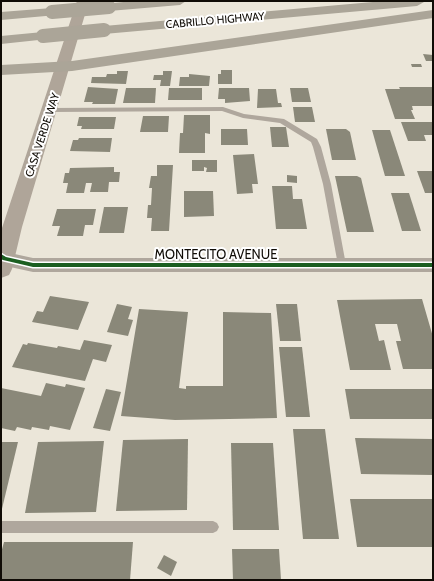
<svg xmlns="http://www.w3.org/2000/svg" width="434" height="581" viewBox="0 0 434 581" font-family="Cabin,sans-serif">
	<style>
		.building { fill: #8a8879 }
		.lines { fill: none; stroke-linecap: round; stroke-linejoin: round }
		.service { fill: #afa79d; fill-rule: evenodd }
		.minor { fill: #afa79d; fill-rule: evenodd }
		.secondary { fill: #afa599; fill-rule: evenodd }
		.motorway { fill: #aba598; fill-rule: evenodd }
		.motorway-bridge { stroke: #aba598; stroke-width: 14 }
		.cycleway-casing { stroke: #fff; stroke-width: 3 }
		.cycleway { fill: #1b5e20; fill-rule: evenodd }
		.labels { text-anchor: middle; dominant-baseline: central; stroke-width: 4; stroke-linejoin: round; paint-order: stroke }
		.far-street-label { font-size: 11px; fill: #100c06; stroke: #fff }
		.street-label { font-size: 13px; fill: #100c06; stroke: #fff }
	</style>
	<rect width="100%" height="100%" fill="#ebe6d9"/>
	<g class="building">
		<path d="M423 54 433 55V61H426Z"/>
		<path d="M411 64H421L422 67H412Z"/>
		<path d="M221 70H232V84H218V74H221Z"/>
		<path d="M117 71H128L126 84 91 83 92 77H106L107 74H117Z"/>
		<path d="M163 71H172L170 86H160L161 80H153L154 75H163Z"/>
		<path d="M189 74 210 76 209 86H179L180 77H189Z"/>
		<path d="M88 87 118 89 115 104H92L93 102H84Z"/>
		<path d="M399 87H433V106H412L413 110H411L415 119H395L385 89H400Z"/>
		<path d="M126 88H156L155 103H123Z"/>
		<path d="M169 88H202V100H168Z"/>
		<path d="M219 88H249L250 101 225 103V99H218Z"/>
		<path d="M290 88H308L311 102H292Z"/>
		<path d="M258 89H276L278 103H281L282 107 257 108Z"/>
		<path d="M293 107H312L315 122H295Z"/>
		<path d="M184 115H210V134L205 133V153H179L180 133H183Z"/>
		<path d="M143 116H169L168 132H140Z"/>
		<path d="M79 117H116L114 129H81L82 126H77Z"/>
		<path d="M401 122H433V135H424L426 141H408Z"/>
		<path d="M270 127H286L289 147H272Z"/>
		<path d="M221 129H247L248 145H221Z"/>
		<path d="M326 129H346L350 132 356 160H332Z"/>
		<path d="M372 130H390L405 176H385Z"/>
		<path d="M79 138H112L110 152 70 151 73 140H78Z"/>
		<path d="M254 154 258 184H252L253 193 237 194 233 155Z"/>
		<path d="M192 160H217V172H206L207 168 204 167V171H192Z"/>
		<path d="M157 165H173L169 231H151L152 218H147L148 205H151L152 188H149L151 176H157Z"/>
		<path d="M114 167V172H120L119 182H109L108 192H90L92 183H86L84 193H66L68 183H63L65 173H69L70 168Z"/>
		<path d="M417 171H433V193H425Z"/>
		<path d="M287 175 297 176V183L287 182Z"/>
		<path d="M335 176H357L361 178 374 232H347Z"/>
		<path d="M272 186H292L293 199H302L307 229H276Z"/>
		<path d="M184 191H213L214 216 184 217Z"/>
		<path d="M391 193H409L421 231H402Z"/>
		<path d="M104 207H128L124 233H99Z"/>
		<path d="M57 209H96L93 225H85L83 236H57L60 226H52Z"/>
		<path d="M50 296 89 302 78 330 32 322 37 311 43 312Z"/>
		<path d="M422 299 433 337V369H403L396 341H401L397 324H375L379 341 384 340 391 370H350L337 300Z"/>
		<path d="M117 304 132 307 128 319 133 320 128 336 107 332Z"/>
		<path d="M276 304H297L301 341H280Z"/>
		<path d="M139 309 188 312 179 388 186 389V386H223V312L271 313 277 418 175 420 121 416Z"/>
		<path d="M84 340 112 345 106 362 93 359 85 381 12 367 23 344 27 345 28 343 57 348 58 346 80 350Z"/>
		<path d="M279 347H302L310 417H286Z"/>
		<path d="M46 383 65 387 66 384 85 388 70 430 50 426 49 430 32 427 31 430 17 427 15 431 1 428V388L41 396Z"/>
		<path d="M106 389 121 392 110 431 93 428Z"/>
		<path d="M345 389H433V419H350Z"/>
		<path d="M293 429H325L339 539H303Z"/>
		<path d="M355 438 433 439V475L361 474Z"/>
		<path d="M188 439 187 510 116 511 123 440Z"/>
		<path d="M104 441 96 512 25 513 38 442Z"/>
		<path d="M1 442H18L1 513Z"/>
		<path d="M231 443H273L279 530H233Z"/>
		<path d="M350 499H433V547H357Z"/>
		<path d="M4 542H133L130 580H1V553Z"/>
		<path d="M232 549H279L281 580H233Z"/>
		<path d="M164 555 177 562 171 576 157 568Z"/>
	</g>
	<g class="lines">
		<g class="service">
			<path d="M223 107 244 114 284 119 317 139 321 147 331 184 346 265 345 268H339L338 265 323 184 313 147 311 142 280 123 243 118 222 111 50 112 47 110 50 108Z"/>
			<path d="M1 521H213L217 523 219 527 217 531 213 533H1Z"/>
		</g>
		<path class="minor" d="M1 249 10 253 33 258H433V272H33L1 265Z"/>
		<path class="secondary" d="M77 1H89L22 227 12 269 9 275 1 278V231Z"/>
		<g class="motorway">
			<path d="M133 1H186L180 5 109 11 104 10 102 7 104 4Z"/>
			<path d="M384 1 424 2 417 6 104 34 99 33 97 30 99 27 104 26Z"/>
			<path d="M52 8 57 9 59 12 57 15 1 20V12Z"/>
			<path d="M433 10V18L72 71 1 75V65L72 61Z"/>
			<path d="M43 32 48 33 50 36 48 39 1 44V36Z"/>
		</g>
		<g class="motorway-bridge">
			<path d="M52 12 109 7"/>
			<path d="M43 36 104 30"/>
		</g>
		<g class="cycleway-casing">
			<path id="cycleway" d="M1 254 6 257 33 263H433V267H33L3 260 1 259Z"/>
		</g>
		<use href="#cycleway" class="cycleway"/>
	</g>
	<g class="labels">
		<g class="far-street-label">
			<text transform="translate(215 20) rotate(-5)">CABRILLO HIGHWAY</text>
			<text transform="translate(42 135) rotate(-72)">CASA VERDE WAY</text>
		</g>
		<g class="street-label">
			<text x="216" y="254">MONTECITO AVENUE</text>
		</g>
	</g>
	<rect width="434" height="581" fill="none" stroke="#100c06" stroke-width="4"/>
</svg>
